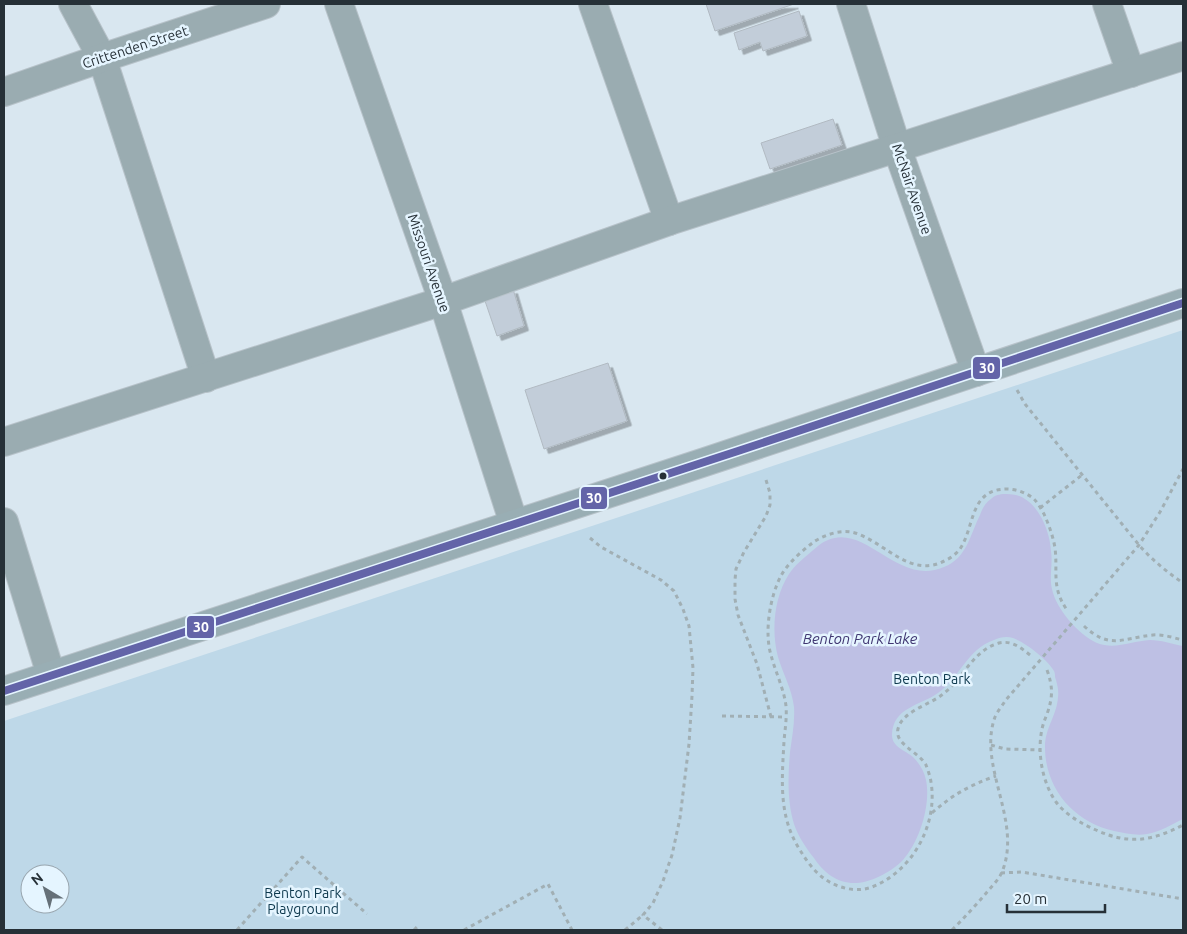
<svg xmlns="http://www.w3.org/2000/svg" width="1187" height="934" viewBox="0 0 1187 934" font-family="Ubuntu,sans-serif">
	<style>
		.green { fill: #bed8e8; fill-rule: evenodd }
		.water { fill: #bec0e4 }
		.building { fill: #c2cdd9; stroke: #b1bac2; filter: url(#shadow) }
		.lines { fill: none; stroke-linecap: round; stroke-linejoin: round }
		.minor-casing { stroke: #b7c2c9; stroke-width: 30 }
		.major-casing { stroke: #b7c2c9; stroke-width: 30 }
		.path { stroke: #a1afb4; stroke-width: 3; stroke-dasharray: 4 4; stroke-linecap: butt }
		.minor { stroke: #9aacb1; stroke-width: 28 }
		.major { stroke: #99aeb4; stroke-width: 28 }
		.bus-1-casing { stroke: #e5f5ff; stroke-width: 11 }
		.bus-1 { stroke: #6364a8; stroke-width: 8 }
		.bus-dot { fill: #263037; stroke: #e5f5ff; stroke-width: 2 }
		.labels { text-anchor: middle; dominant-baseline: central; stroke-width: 5; stroke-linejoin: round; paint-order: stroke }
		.street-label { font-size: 14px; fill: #263037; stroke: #e5f5ff }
		.park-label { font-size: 14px; fill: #0d384d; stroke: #e5f5ff }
		.water-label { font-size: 15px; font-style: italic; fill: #403772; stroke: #e5f5ff }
		.line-badge { stroke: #e5f5ff; stroke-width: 2 }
		.badge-label { font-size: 14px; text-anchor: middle; font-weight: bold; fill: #fff }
	</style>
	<defs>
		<filter id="shadow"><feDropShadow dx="4.5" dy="4.5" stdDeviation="0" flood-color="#0004"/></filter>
	</defs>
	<rect width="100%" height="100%" fill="#d9e7f0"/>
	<path class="green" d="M1183 330V930H4V721ZM30 874H60V904H30Z"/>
	<path class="water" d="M1003 494C1010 494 1018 494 1025 499 1041 509 1050 533 1051 551 1053 564 1049 577 1052 589 1056 609 1079 635 1097 643 1115 650 1132 641 1150 640 1161 640 1172 644 1183 646V819C1172 824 1160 832 1147 834 1136 836 1125 833 1114 831 1074 822 1045 789 1045 747 1045 728 1057 715 1058 697 1059 690 1057 683 1055 677 1055 675 1055 673 1054 671 1048 660 1025 642 1013 638 1007 636 1000 637 994 640 967 649 960 678 938 693 920 706 893 707 892 735 892 747 905 750 913 757 920 764 924 771 926 780 931 804 920 841 903 860 893 871 872 882 857 883 838 884 824 873 814 858 806 848 798 836 794 824 787 801 788 776 790 752 792 737 795 722 794 707 792 689 783 674 778 657 771 631 774 597 789 574 795 565 804 558 812 551 817 547 822 542 828 540 867 524 898 587 944 567 967 558 970 535 980 515 982 509 985 503 991 499 995 495 997 495 1003 494Z"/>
	<g class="building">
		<path d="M706 4H794L715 31Z"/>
		<path d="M799 11 807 36 763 51 760 42 739 50 734 33Z"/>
		<path d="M833 119 842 145 770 169 761 143Z"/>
		<path d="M513 289 524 326 497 336 484 298Z"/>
		<path d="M608 363 627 421 544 449 525 390Z"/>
	</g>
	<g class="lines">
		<g class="minor-casing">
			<g id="minor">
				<path d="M73 4 102 58 206 378"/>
				<path d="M339 4 443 301 514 524"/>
				<path d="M593 4 669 221"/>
				<path d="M851 4 897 148 976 372"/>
				<path d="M1107 4 1131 73"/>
				<path d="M4 92 102 58 266 4"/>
				<path d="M4 442 443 301 669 221 1183 56"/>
				<path d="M4 522 51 675"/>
			</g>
		</g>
		<g class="major-casing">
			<path id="major" d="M4 691C397 563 791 435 1183 303"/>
		</g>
		<g class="path">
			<path d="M1017 390 1025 404 1139 545C1152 560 1167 572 1183 583"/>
			<path d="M766 480 770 493V505L766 516 744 552 736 569 735 580V599L738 615 757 664 771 717"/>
			<path d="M1040 508 1082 475"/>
			<path d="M590 538 601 547 661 580 674 591 683 609 689 626 693 668 692 696 689 744 680 818 672 855 663 881 653 903 643 915 662 930"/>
			<path d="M1084 626C1110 650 1122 638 1153 635 1163 634 1174 638 1183 640"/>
			<path d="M1030 655C1021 648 1012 640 999 643 973 650 963 679 943 694 930 705 902 711 898 729 894 744 919 752 926 765 928 770 930 776 931 782 938 824 913 871 872 887 856 893 836 888 822 877 813 870 806 860 800 850 778 816 782 780 784 741 785 729 787 718 786 706 784 689 775 671 771 655 764 632 770 595 782 574 790 561 803 550 815 541 827 534 842 529 855 533 885 542 911 580 946 560 951 558 957 553 960 549 975 527 969 489 1007 489 1016 489 1027 493 1034 499 1038 503 1041 509 1044 514 1049 525 1053 536 1055 548 1058 572 1051 587 1067 610"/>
			<path d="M1047 670C1053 687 1053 697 1047 714 1045 719 1043 724 1042 729 1037 752 1042 782 1056 802 1066 815 1082 824 1096 830 1129 845 1152 841 1183 825"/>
			<path d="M722 716 786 717"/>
			<path d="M991 745 1005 749 1041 750"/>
			<path d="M932 813C952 795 970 785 996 776"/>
			<path d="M1001 873 1022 872 1183 899"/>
			<path d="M237 930 302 857 367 914"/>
			<path d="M414 930 417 927"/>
			<path d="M464 930 548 884 572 930"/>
			<path d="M625 930 643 915"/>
			<path d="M952 930C965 917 977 904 988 891 993 885 999 879 1002 872 1023 821 977 766 995 717 997 712 1002 706 1005 701L1139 545 1160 512 1183 469"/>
		</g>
		<use href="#minor" class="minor"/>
		<use href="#major" class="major"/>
		<g class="bus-1-casing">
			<path id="bus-1" d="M4 691 741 450 1183 303"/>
		</g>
		<use href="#bus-1" class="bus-1"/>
	</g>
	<circle class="bus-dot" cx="663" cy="476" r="4.5"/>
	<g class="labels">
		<g class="street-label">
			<text transform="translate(135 47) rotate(-18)">Crittenden Street</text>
			<text transform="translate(912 189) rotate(71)">McNair Avenue</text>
			<text transform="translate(429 263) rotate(71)">Missouri Avenue</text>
		</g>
		<g class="park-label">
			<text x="932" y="679">Benton Park</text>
			<text x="303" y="893">Benton Park<tspan x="303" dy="16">Playground</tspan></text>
		</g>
		<g class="water-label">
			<text x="860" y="638">Benton Park Lake</text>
		</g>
	</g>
	<g class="line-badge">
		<rect x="972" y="356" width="29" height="24" rx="5" fill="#6364a8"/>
		<rect x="580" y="486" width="28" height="24" rx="5" fill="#6364a8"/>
		<rect x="186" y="615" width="29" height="24" rx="5" fill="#6364a8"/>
	</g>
	<g class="badge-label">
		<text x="987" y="373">30</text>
		<text x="594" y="503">30</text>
		<text x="201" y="632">30</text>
	</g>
	<rect width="1187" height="934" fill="none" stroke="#263037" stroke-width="10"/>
	<g transform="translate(45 889) rotate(322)"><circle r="24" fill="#e5f5ff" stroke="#99a6af"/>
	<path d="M0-4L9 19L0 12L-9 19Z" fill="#657078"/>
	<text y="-8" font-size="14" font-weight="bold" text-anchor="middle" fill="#263037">N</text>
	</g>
	<path d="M1007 904v8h98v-8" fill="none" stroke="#263037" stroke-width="2.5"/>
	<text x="1014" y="904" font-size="15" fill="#263037" stroke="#e5f5ff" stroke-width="4" paint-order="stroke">20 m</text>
</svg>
